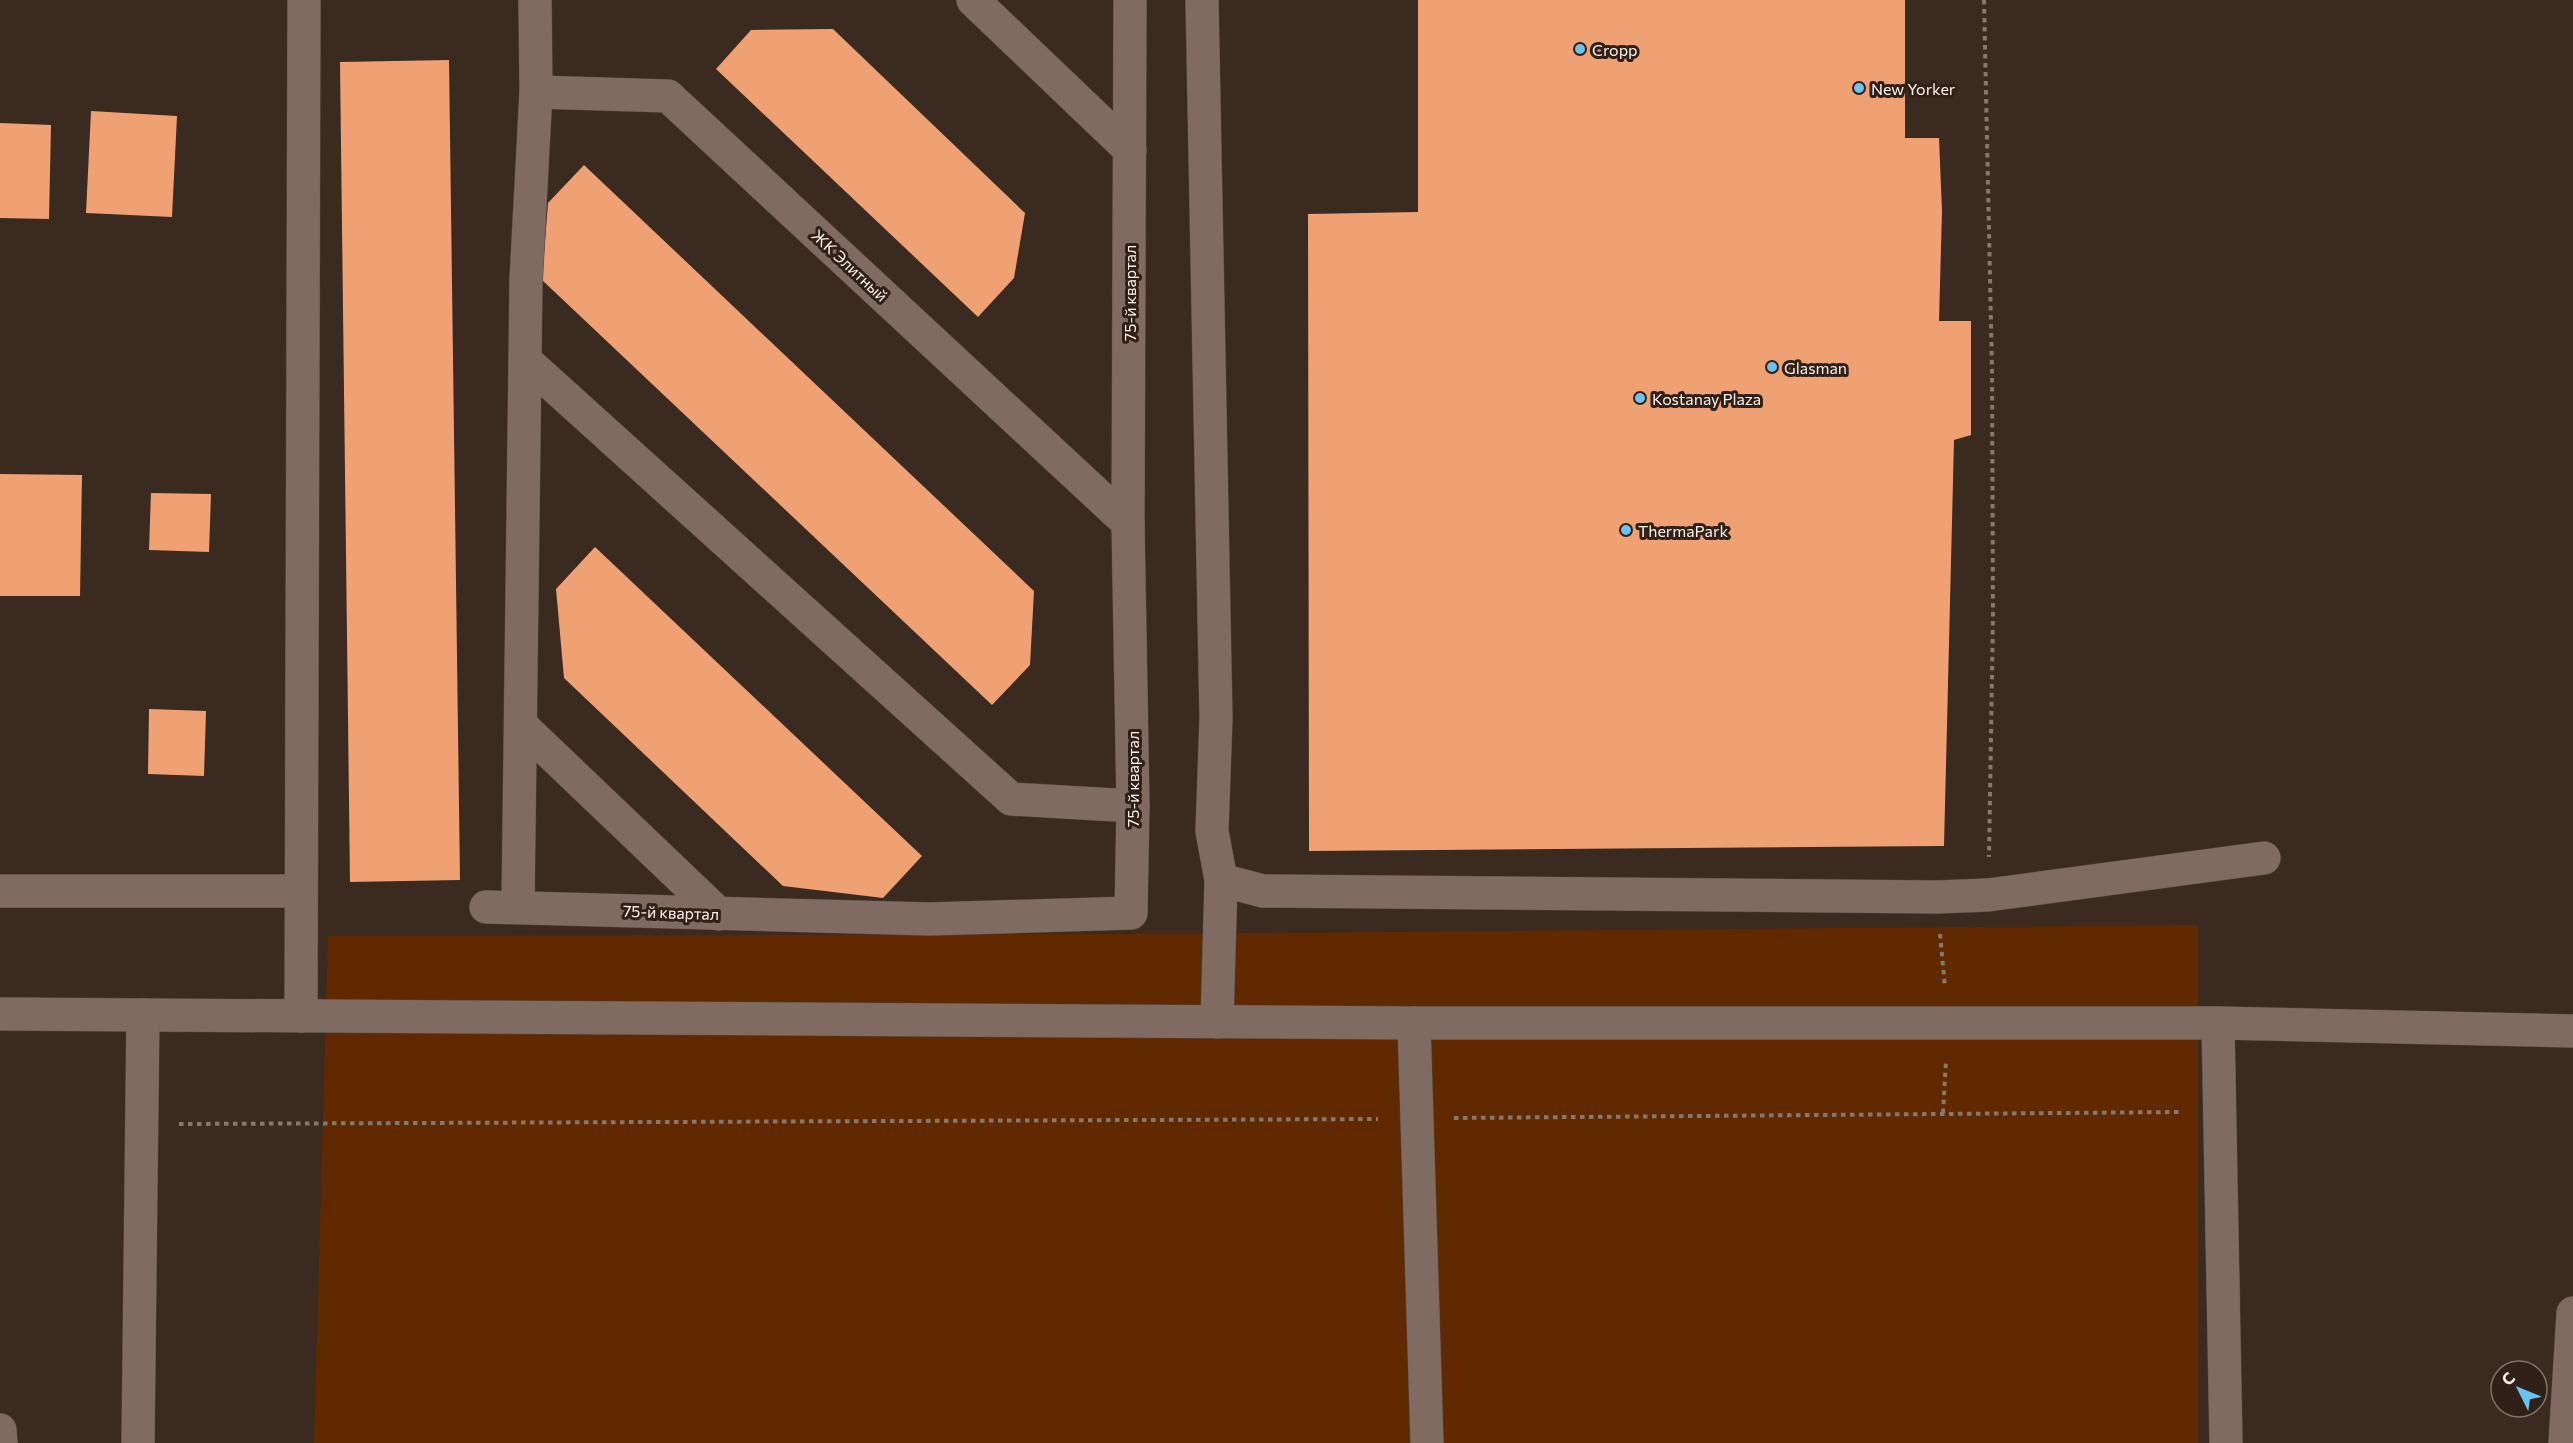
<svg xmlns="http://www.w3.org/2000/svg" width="2573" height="1443" viewBox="0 0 2573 1443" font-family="Commissioner,sans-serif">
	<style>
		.green { fill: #602900 }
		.building { fill: #efa174 }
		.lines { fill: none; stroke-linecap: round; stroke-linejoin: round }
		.minor-casing { stroke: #56483f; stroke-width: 34 }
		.path { stroke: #86786f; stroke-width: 4; stroke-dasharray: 4.5 4.5; stroke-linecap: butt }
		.minor { stroke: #7f6b61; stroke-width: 33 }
		.poi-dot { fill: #6ac3f1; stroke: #302017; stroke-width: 2 }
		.labels { text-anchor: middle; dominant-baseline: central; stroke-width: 6; stroke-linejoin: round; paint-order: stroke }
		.poi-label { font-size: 16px; fill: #fef2ec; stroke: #302017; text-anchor: start }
		.street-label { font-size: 16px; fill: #fef2ec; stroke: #302017 }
	</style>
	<rect width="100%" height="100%" fill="#3a2a20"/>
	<path class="green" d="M2198 925V1443H314L328 936 1152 934Z"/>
	<g class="building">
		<path d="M1418 0H1905V138H1939L1942 211 1939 321H1971V435L1954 440 1944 846 1309 851 1308 214 1418 212Z"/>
		<path d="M833 29 1025 213 1014 278 978 317 716 69 751 30Z"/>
		<path d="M449 60 460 880 350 882 340 62Z"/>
		<path d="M91 111 177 116 172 217 86 213Z"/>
		<path d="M0 123 51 125 49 219 0 218Z"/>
		<path d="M584 165 1034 591 1030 665 992 705 542 280 548 203Z"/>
		<path d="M0 474 82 475 80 596H0Z"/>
		<path d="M151 493 211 494 209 552 149 550Z"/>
		<path d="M595 547 922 856 883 898 783 886 564 678 556 589Z"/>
		<path d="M149 709 206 711 204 776 148 774Z"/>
	</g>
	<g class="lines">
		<g class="minor-casing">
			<g id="minor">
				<path d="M973 0 1130 150"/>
				<path d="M1202 0 1216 718 1212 831 1221 880 1263 891 1937 897 1988 895 2264 858"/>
				<path d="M536 92 668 96 1128 523"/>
				<path d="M526 361 1011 799 1133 806"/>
				<path d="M522 726 719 914"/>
				<path d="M0 891H301"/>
				<path d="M518 906 526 280 536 92 535 0"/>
				<path d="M486 907 930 919 1131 913 1133 806 1128 523 1130 0"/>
				<path d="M0 1014 1414 1023H2218L2573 1031"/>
				<path d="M301 1016 304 0"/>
				<path d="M1217 1022 1221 880"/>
				<path d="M1414 1023 1427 1443"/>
				<path d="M2218 1023 2226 1443"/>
				<path d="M0 1430 1 1443"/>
				<path d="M138 1443 143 1015"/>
				<path d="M2565 1443 2573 1313"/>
			</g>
		</g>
		<g class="path">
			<path d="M1984 0 1992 370 1993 614 1989 857"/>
			<path d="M1940 934 1945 987"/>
			<path d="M1943 1113 1946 1060"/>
			<path d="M1454 1118 2182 1112"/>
			<path d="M179 1124 1378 1119"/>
		</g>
		<use href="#minor" class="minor"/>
	</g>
	<g class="poi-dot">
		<circle cx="1580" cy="49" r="6"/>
		<circle cx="1859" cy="88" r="6"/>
		<circle cx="1772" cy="367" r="6"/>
		<circle cx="1640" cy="398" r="6"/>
		<circle cx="1626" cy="530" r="6"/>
	</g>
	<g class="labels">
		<g class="poi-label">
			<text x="1592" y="49">Cropp</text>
			<text x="1871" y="88">New Yorker</text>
			<text x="1784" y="367">Glasman</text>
			<text x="1652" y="398">Kostanay Plaza</text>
			<text x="1638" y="530">ThermaPark</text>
		</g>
		<g class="street-label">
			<text transform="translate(850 265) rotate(43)">ЖК Элитный</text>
			<text transform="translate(1129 293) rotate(-90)">75-й квартал</text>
			<text transform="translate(1132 779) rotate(-90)">75-й квартал</text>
			<text transform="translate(671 912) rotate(2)">75-й квартал</text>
		</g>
	</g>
	<g transform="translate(2519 1389) rotate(313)"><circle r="28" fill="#302017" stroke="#82746c" stroke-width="1.5"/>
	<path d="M0-4.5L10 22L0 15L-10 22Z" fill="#6ac3f1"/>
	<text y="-9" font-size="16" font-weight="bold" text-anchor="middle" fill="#fef2ec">С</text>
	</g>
</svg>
